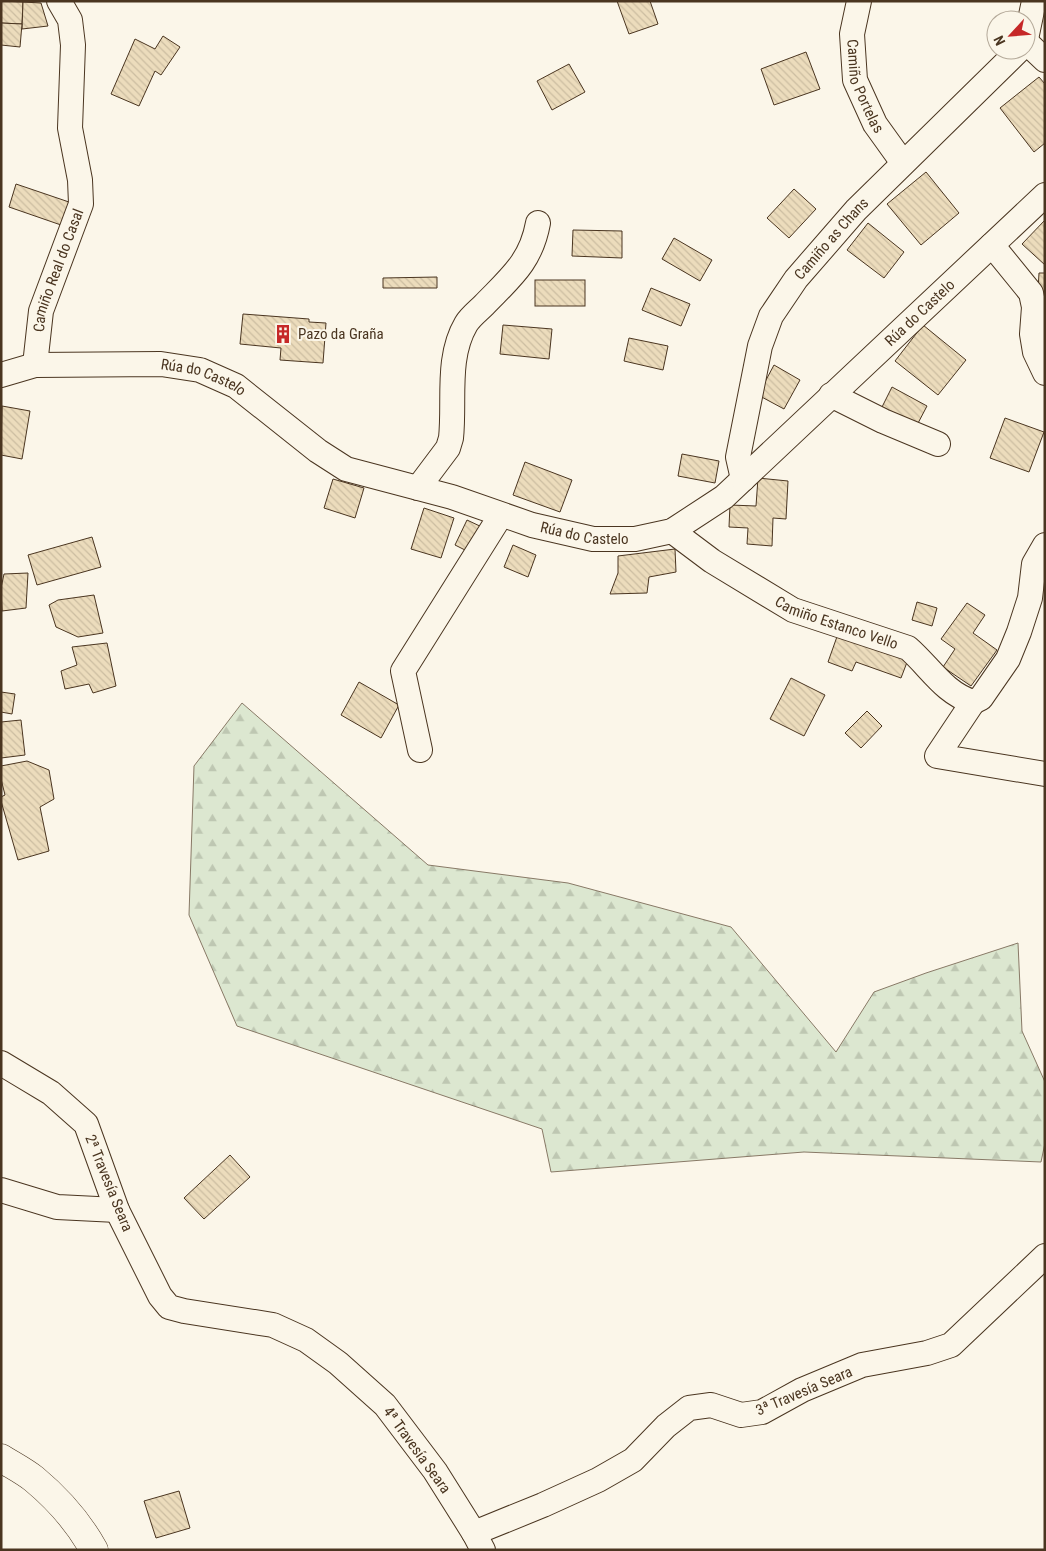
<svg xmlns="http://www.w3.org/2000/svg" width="1046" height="1551" viewBox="0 0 1046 1551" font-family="'Roboto Condensed',sans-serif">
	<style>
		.forest { fill: url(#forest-firs); stroke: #887966 }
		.building { fill: url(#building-back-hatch); stroke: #4a3520 }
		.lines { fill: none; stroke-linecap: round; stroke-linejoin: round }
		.minor-casing { stroke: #4a3520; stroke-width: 26 }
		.major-casing { stroke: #4a3520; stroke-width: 29 }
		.minor { stroke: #fbf6e9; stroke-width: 24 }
		.major { stroke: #fbf6e9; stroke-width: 28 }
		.labels { text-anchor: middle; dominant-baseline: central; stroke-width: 4; stroke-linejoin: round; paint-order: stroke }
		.street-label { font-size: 15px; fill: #4a3520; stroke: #fbf6e9 }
		.poi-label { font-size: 15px; fill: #4a3520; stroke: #fbf6e9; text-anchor: start }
	</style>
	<defs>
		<pattern id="forest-firs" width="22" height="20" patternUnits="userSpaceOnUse" patternTransform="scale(1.25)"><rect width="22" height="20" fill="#dce7d0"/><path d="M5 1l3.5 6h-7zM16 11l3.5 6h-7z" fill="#bec7b2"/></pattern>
		<pattern id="building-back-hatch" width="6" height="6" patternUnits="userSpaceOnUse" patternTransform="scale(1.25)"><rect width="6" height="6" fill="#ecdcbc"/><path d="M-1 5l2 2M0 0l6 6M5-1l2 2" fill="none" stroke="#ccbda1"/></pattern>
	</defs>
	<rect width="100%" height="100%" fill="#fbf6e9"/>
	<path class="forest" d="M242 703 428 865 568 883 731 927 836 1052 874 992 926 973 1018 943 1022 1031 1045 1082V1143L1041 1162 804 1152 551 1172 542 1129 237 1026 189 915 194 766Z"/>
	<g class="building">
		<path d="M1 1 23 2 22 24 1 23Z"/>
		<path d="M617 1H650L658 24 629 34Z"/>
		<path d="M23 2 41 3 48 26 22 29Z"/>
		<path d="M1 23 22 24 20 47 1 45Z"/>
		<path d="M163 36 180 47 161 75 155 71 139 106 111 94 135 39 155 49Z"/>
		<path d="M806 52 820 89 774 105 761 69Z"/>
		<path d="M569 64 585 92 552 110 537 81Z"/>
		<path d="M1039 77 1045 84V143L1034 152 1000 108Z"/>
		<path d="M926 172 959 213 921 245 887 204Z"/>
		<path d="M16 184 69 202 61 225 9 207Z"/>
		<path d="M794 189 816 209 789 238 767 218Z"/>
		<path d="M1045 220V265L1022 244Z"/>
		<path d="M868 223 904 252 884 278 847 250Z"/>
		<path d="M573 230 622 231V258L572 256Z"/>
		<path d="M674 238 712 260 700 281 662 259Z"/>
		<path d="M1039 273H1045V327L1036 326Z"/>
		<path d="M437 277V288H383V278Z"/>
		<rect x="535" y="280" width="50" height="26"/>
		<path d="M651 288 690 304 681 326 642 310Z"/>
		<path d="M243 314 309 319V322L326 323 323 363 280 360 281 348 240 344Z"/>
		<path d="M503 325 552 329 549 359 500 354Z"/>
		<path d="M923 325 966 360 938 395 895 361Z"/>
		<path d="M629 338 668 346 663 370 624 361Z"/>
		<path d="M774 365 800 380 784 409 758 395Z"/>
		<path d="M892 387 927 406 916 427 881 409Z"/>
		<path d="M2 406 30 411 22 459 1 455Z"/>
		<path d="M1005 418 1044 432 1029 472 990 458Z"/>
		<path d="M682 454 719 461 715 483 678 476Z"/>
		<path d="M525 462 572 480 560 512 513 495Z"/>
		<path d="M758 478 788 481 786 519 773 518 772 546 747 544 748 528 729 527 730 505 756 506Z"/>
		<path d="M333 479 364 488 355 518 324 508Z"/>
		<path d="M424 508 454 518 441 558 411 549Z"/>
		<path d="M467 520 484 528 471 553 455 545Z"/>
		<path d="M92 537 101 567 37 585 28 555Z"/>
		<path d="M513 545 536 555 528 577 504 567Z"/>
		<path d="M675 549 676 572 649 577 647 593 610 594 618 573V556Z"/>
		<path d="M28 573 26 608 2 611 1 588 4 574Z"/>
		<path d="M94 595 103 633 78 637 56 627 49 605 58 600Z"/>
		<path d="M917 602 937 608 932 626 912 620Z"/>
		<path d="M967 603 985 615 973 633 997 650 971 686 943 667 955 649 941 639Z"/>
		<path d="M839 631 909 657 901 678 856 662 852 671 828 662Z"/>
		<path d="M107 643 116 686 93 693 89 684 65 689 61 671 77 665 72 647Z"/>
		<path d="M791 678 825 695 804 736 770 719Z"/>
		<path d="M359 682 399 705 381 738 341 715Z"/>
		<path d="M1 692 15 694 12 714 1 712Z"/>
		<path d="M867 711 882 726 861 748 845 733Z"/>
		<path d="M21 720 25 755 1 758V722Z"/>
		<path d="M27 761 49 770 54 799 40 807 49 851 18 860 1 801V797L5 795 1 779V766Z"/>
		<path d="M230 1155 250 1177 204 1219 184 1198Z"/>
		<path d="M179 1491 190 1528 156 1538 144 1501Z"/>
	</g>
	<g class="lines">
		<g class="minor-casing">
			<g id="minor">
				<path id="s1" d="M859 1 852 34 855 80 875 124 903 163"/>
				<path d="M1026 39 1034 1"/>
				<path d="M1026 42 1045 60"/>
				<path d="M992 245 1031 293 1034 307 1032 334 1035 352 1045 373"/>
				<path id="s2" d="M35 365 41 311 81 204 80 180 70 128 73 45 70 20 59 1"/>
				<path id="s3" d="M1 375 35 365 161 364 200 370 236 386 318 451 346 469 452 497 532 525 593 539H635L672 531 724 497 1045 195"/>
				<path d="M831 395 883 421 938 444"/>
				<path id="s4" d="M743 479 738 457 760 346 771 316 796 279 856 210 1019 50"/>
				<path d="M418 488 448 448 451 438C455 401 446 358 466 324 470 317 478 311 484 305 510 278 531 262 538 223"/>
				<path id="s5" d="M672 531 712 561 793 610 908 648C930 667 944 693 973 702L981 698 1008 659 1019 632 1030 598 1034 564 1045 545"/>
				<path d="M973 702 937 756 1045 774"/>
				<path d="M420 750 403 671 501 515"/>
				<path d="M1 1063 51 1093 86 1124 117 1210 160 1296 169 1307 184 1311 273 1325 306 1340 338 1363 385 1405 435 1471 474 1533 483 1550"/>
				<path d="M1 1190 57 1207 117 1210"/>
				<path d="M474 1533 543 1505 598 1480 633 1460 666 1426 689 1408 711 1405 741 1415 762 1412 802 1390 862 1365 927 1353 951 1345 1045 1256"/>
			</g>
		</g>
		<g class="major-casing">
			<path id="major" d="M1 1458C12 1465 24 1471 34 1479 58 1499 79 1523 94 1550"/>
		</g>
		<use href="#minor" class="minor"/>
		<use href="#major" class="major"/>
	</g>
	<defs>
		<g id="building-bare" transform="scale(1.5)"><path d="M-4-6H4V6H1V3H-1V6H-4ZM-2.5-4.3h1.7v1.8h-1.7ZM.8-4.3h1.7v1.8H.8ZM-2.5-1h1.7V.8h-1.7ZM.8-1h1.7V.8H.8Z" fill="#c62828" stroke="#fbf6e9" stroke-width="2.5" paint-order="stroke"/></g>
	</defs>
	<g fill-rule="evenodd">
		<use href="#building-bare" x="283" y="334"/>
	</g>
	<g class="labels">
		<g class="street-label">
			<text stroke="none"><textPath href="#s1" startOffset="88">Camiño Portelas</textPath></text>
			<text stroke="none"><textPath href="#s4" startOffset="266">Camiño as Chans</textPath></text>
			<text stroke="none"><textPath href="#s2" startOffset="98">Camiño Real do Casal</textPath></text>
			<text stroke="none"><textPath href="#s3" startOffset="1046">Rúa do Castelo</textPath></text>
			<text stroke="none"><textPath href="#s3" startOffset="206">Rúa do Castelo</textPath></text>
			<text stroke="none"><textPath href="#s3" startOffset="626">Rúa do Castelo</textPath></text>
			<text stroke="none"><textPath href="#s5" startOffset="190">Camiño Estanco Vello</textPath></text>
			<text transform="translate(109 1183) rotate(68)">2ª Travesía Seara</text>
			<text transform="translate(804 1391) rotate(-23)">3ª Travesía Seara</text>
			<text transform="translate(417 1450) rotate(54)">4ª Travesía Seara</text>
		</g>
		<g class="poi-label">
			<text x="298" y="334">Pazo da Graña</text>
		</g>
	</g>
	<rect width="1046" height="1551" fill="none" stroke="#4a3520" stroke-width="5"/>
	<g transform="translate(1011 35) rotate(244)"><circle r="24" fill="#fbf6e9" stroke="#b4a999"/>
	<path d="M0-4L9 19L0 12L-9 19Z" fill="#c62828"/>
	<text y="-8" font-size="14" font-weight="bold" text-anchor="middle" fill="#4a3520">N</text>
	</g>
</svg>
